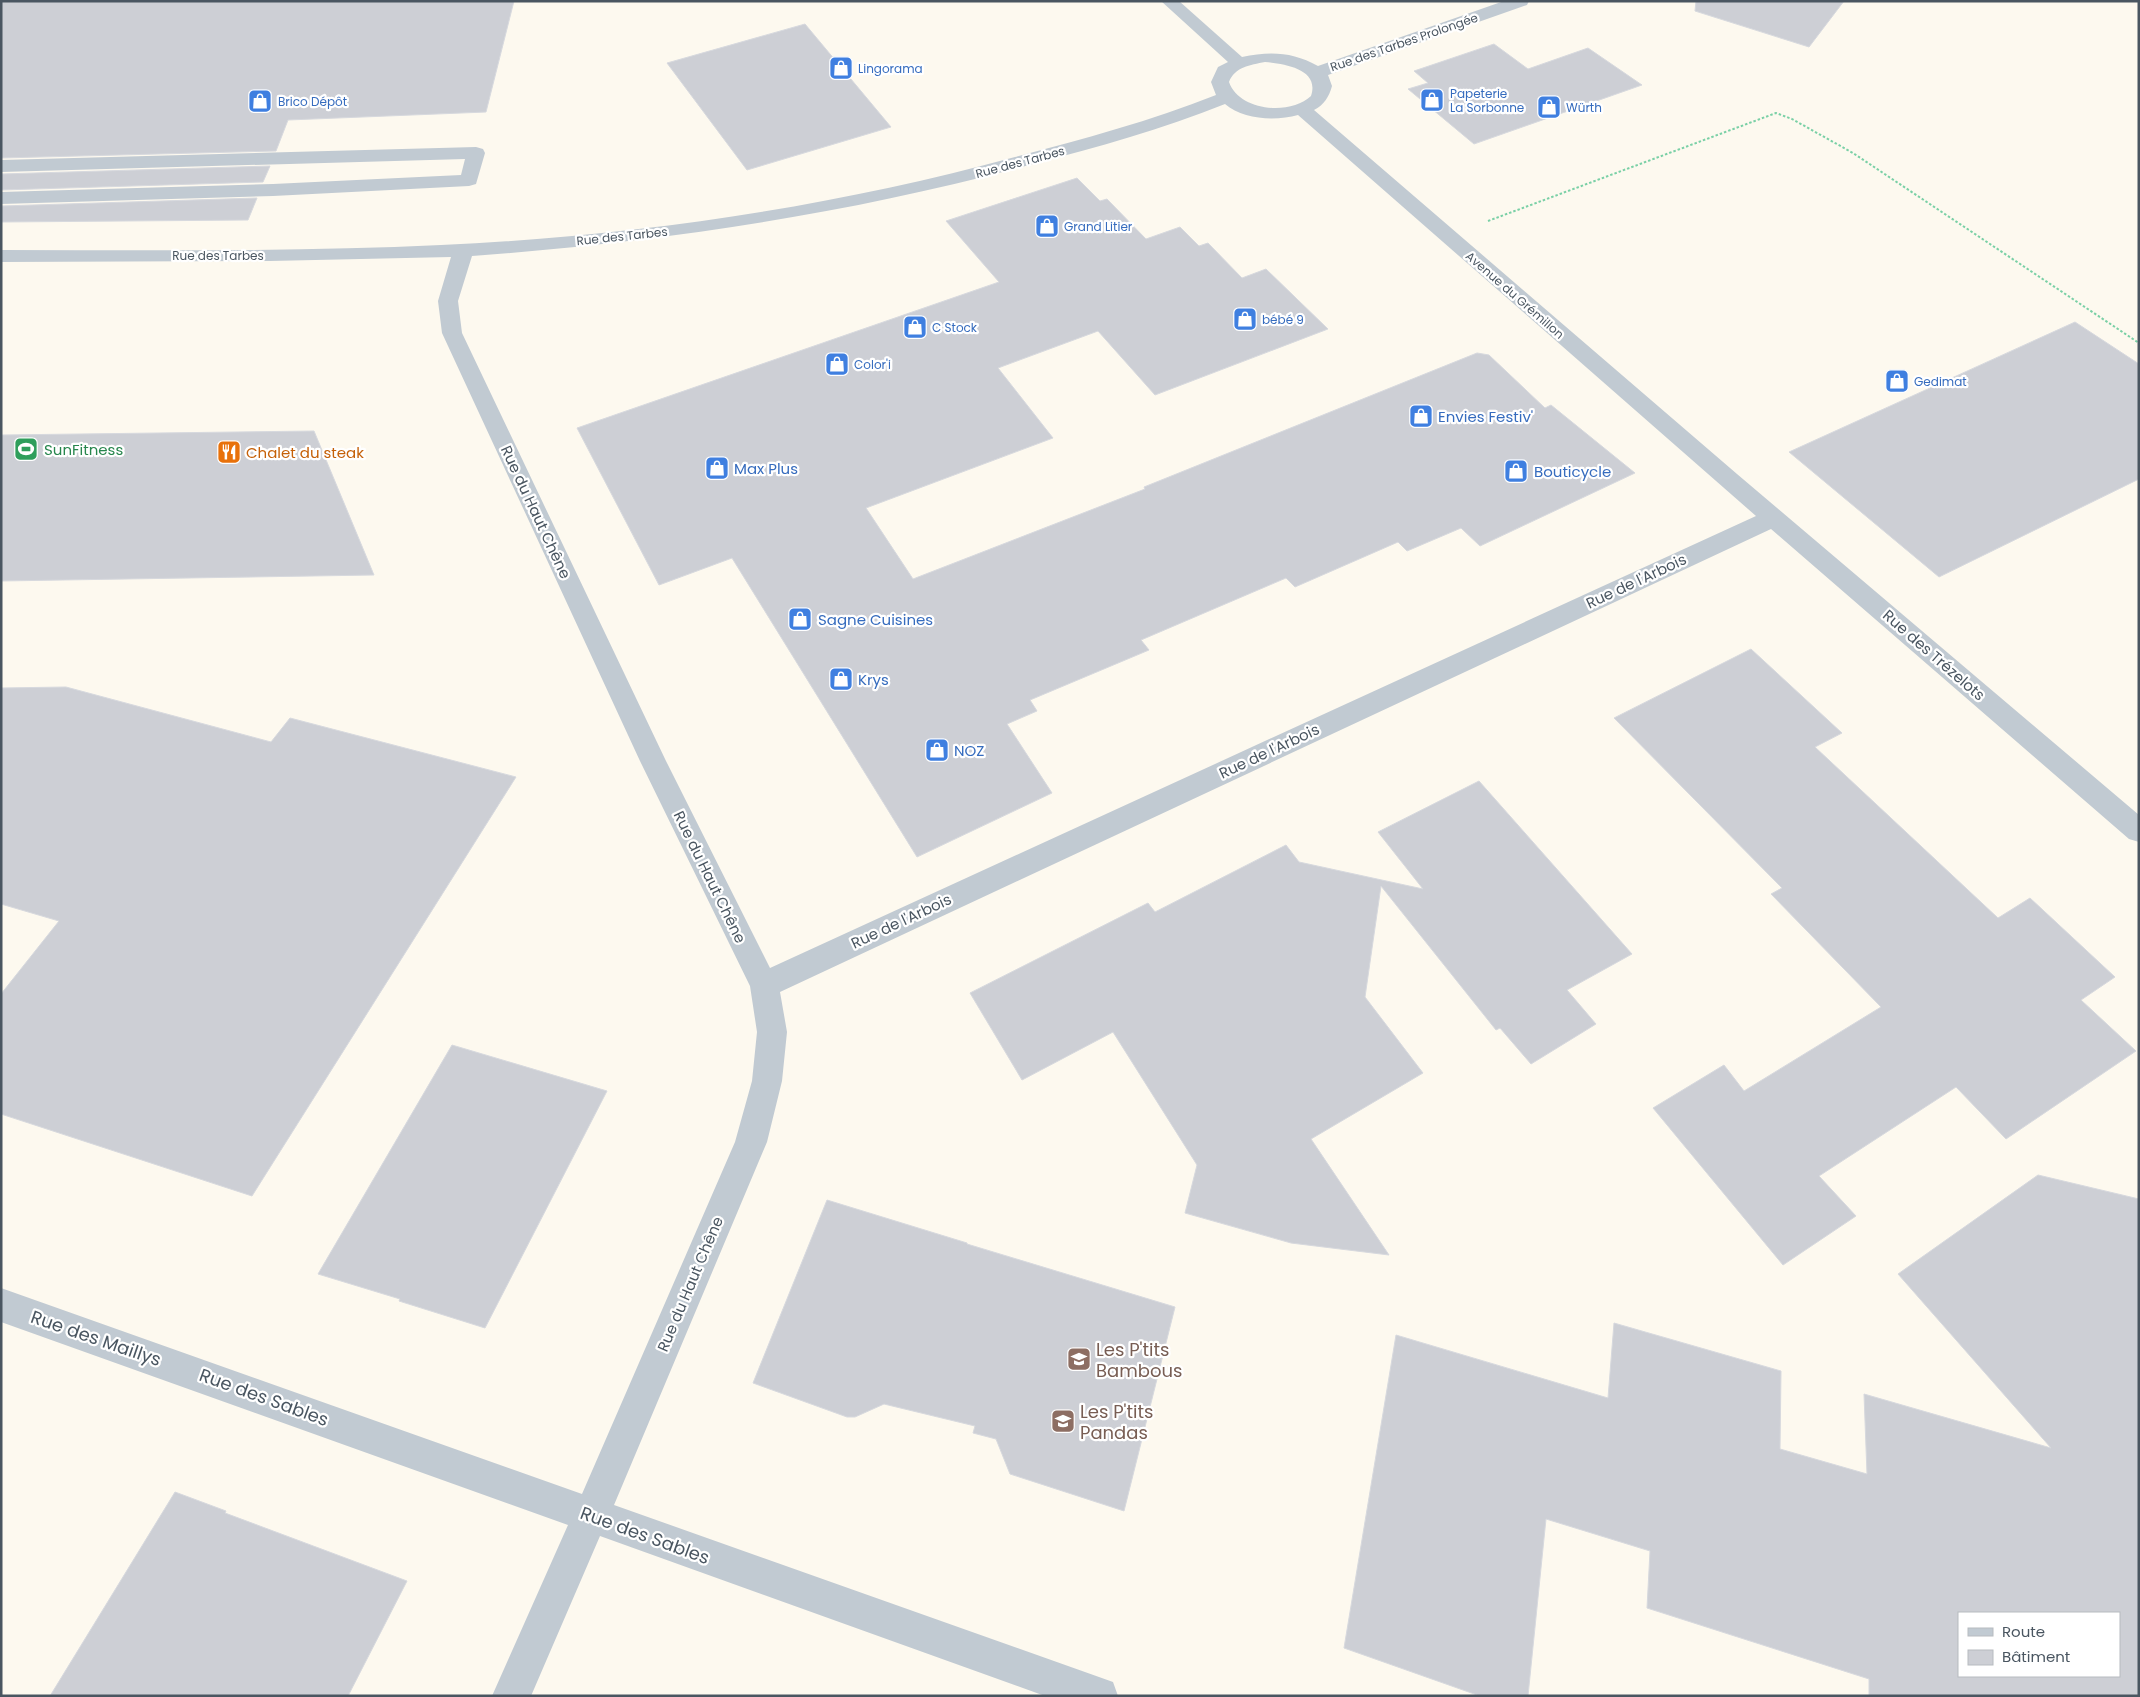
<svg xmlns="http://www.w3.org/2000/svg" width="2140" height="1697" viewBox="0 0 2140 1697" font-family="Poppins,sans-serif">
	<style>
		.commercial { fill: #fdf9ef; fill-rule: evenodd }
		.building { fill: #cdcfd5; stroke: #d7d9de; fill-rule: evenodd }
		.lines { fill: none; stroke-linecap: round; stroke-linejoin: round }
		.path { stroke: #7ad0a6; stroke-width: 2; stroke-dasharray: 2.5 2; stroke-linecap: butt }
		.minor { fill: #c1cad2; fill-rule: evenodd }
		.labels { text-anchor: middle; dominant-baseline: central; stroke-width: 4.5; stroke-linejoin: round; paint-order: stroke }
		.far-street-label { font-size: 12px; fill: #4a5661; stroke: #fff }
		.far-shop-label { font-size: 12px; fill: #366cbe; stroke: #fff; text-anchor: start }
		.shop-label { font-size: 15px; fill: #366cbe; stroke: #fff; text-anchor: start }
		.leisure-label { font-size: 15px; fill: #27864d; stroke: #fff; text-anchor: start }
		.food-label { font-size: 15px; fill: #c56008; stroke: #fff; text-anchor: start }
		.street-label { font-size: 15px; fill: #4a5661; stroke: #fff }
		.near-street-label { font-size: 18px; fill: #4a5661; stroke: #fff }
		.near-education-label { font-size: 18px; fill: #785e54; stroke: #fff; text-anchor: start }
	</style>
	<rect width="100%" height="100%" fill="#f5f3f3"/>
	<path class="commercial" d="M1 1H2139V1696H1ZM1959 1613H2119V1676H1959Z"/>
	<g class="building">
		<path d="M1 1H514L486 112 288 120 276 151 1 158Z"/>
		<path d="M1696 1H1844L1809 47 1695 11Z"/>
		<path d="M805 24 891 127 747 170 667 63Z"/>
		<path d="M1494 44 1528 69 1588 48 1642 85 1474 144 1408 89 1428 83 1414 71Z"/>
		<path d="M270 166 263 182 1 190V174Z"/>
		<path d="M1077 178 1100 201 1107 199 1146 239 1180 227 1199 246 1208 243 1242 278 1266 269 1328 329 1155 395 1098 331 998 368 1053 438 866 508 913 579 1145 489 1144 487 1477 353 1489 355 1545 408 1551 405 1635 473 1480 546 1461 528 1407 551 1398 542 1295 587 1286 578 1141 640 1149 650 1030 700 1037 711 1007 724 1052 793 917 857 732 558 659 585 577 428 999 282 946 221Z"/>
		<path d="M257 198 248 220 1 222V206Z"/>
		<path d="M2075 322 2139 364V479L1939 577 1789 452Z"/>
		<path d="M314 431 374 575 1 581V435Z"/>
		<path d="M1751 649 1842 733 1815 747 1998 918 2030 898 2115 977 2081 1000 2136 1051 2006 1139 1956 1087 1819 1176 1856 1216 1783 1265 1653 1108 1724 1065 1744 1091 1881 1007 1771 894 1782 888 1614 718Z"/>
		<path d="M66 687 271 742 290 718 516 777 252 1196 1 1114V994L59 921 1 904V688Z"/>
		<path d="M1479 781 1632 954 1567 990 1596 1024 1531 1064 1500 1028 1496 1030 1381 886 1365 997 1423 1073 1311 1139 1389 1255 1291 1243 1185 1213 1197 1165 1113 1032 1022 1080 970 993 1148 903 1155 912 1286 845 1299 862 1423 889 1378 832Z"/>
		<path d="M452 1045 607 1091 485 1328 399 1301 400 1299 318 1274Z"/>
		<path d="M2038 1175 2139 1199V1696H1869V1679L1647 1608 1650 1551 1546 1519 1528 1696H1480L1344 1648 1396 1335 1608 1398 1614 1323 1781 1371 1780 1449 1867 1474 1864 1394 2051 1448 1898 1274ZM1959 1613H2119V1676H1959Z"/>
		<path d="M827 1200 967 1243V1244L1175 1307 1124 1511 1010 1474 996 1439 973 1433 975 1426 884 1404 855 1417H847L753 1383Z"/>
		<path d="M175 1492 226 1511 225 1513 407 1581 348 1696H50Z"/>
	</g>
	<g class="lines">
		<path class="path" d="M1488 221 1776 113 1792 119 1853 153 2139 343"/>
		<g class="minor">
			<path d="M1161 1H1179L1242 57C1270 51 1293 52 1318 66L1504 1H1529L1527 5 1328 75 1332 86C1329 97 1324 105 1314 110L1737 474 2139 815V842L2129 839 1771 529 780 992 787 1032 782 1081 767 1142 614 1505 1099 1677 1113 1682 1118 1696H1045L600 1536 531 1696H492L568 1525 1 1322V1288L582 1494 735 1142 752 1081 757 1032 750 986 640 761 442 333 438 301 451 257 270 261 1 262V250C148 250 295 252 441 245 635 236 828 208 1015 157 1083 139 1151 121 1216 95L1211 82 1218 67 1228 62ZM1265 62C1285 64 1320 69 1311 96 1290 116 1239 111 1229 82 1235 67 1250 65 1265 62ZM1225 104C1243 120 1276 121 1298 115L1756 516 770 968 666 761 462 333 458 301 472 256C662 242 849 214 1033 164 1098 147 1163 129 1225 104Z"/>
			<path d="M476 147 483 149 485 153 476 184 469 186 273 196 1 204V192L273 184 461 175 465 159 1 172V160Z"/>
		</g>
	</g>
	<defs>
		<g id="shop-square" transform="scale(1.25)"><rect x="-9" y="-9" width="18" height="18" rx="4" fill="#3f7fe0" stroke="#fff"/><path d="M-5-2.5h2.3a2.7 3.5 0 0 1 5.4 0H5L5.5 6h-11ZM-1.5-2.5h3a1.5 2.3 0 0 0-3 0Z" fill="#fff"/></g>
		<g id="stadium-square" transform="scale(1.25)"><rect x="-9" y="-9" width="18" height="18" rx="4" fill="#2e9e5b" stroke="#fff"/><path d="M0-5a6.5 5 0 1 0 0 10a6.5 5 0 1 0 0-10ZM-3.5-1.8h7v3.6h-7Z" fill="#fff"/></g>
		<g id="restaurant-square" transform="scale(1.25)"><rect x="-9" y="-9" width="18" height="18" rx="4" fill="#e8710a" stroke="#fff"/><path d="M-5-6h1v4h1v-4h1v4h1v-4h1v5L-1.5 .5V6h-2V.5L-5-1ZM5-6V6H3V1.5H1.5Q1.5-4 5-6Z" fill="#fff"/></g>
		<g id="school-square" transform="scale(1.25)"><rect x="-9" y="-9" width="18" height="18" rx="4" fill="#8d6e63" stroke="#fff"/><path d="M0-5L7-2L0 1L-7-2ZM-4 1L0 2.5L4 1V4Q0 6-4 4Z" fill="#fff"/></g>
	</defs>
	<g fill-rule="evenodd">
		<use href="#shop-square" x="841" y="68"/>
		<use href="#shop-square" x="1432" y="100"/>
		<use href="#shop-square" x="260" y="101"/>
		<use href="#shop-square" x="1549" y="107"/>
		<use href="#shop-square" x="1047" y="226"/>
		<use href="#shop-square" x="1245" y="319"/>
		<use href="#shop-square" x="915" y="327"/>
		<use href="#shop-square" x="837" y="364"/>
		<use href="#shop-square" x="1897" y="381"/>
		<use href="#shop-square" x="1421" y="416"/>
		<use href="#stadium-square" x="26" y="449"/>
		<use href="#restaurant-square" x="229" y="452"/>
		<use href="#shop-square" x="717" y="468"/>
		<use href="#shop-square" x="1516" y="471"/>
		<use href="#shop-square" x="800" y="619"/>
		<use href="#shop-square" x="841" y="679"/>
		<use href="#shop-square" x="937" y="750"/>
		<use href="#school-square" x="1079" y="1359"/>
		<use href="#school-square" x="1063" y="1421"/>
	</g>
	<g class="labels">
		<g class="far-street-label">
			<text transform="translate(1404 42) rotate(-19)">Rue des Tarbes Prolongée</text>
			<text transform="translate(1020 162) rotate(-15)">Rue des Tarbes</text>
			<text transform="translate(622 236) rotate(-6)">Rue des Tarbes</text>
			<text x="218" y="255">Rue des Tarbes</text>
			<text transform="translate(1515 295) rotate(41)">Avenue du Grémillon</text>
		</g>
		<g class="far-shop-label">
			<text x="858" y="68">Lingorama</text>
			<text x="1450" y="93">Papeterie<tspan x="1450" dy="14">La Sorbonne</tspan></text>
			<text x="278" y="101">Brico Dépôt</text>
			<text x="1566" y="107">Würth</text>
			<text x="1064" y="226">Grand Litier</text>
			<text x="1262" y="319">bébé 9</text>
			<text x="932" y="327">C Stock</text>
			<text x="854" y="364">Color'i</text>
			<text x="1914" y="381">Gedimat</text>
		</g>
		<g class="shop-label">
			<text x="1438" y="416">Envies Festiv'</text>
			<text x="734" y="468">Max Plus</text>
			<text x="1534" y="471">Bouticycle</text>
			<text x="818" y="619">Sagne Cuisines</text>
			<text x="858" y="679">Krys</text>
			<text x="954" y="750">NOZ</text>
		</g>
		<g class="leisure-label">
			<text x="44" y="449">SunFitness</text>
		</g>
		<g class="food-label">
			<text x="246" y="452">Chalet du steak</text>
		</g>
		<g class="street-label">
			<text transform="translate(536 512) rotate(65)">Rue du Haut Chêne</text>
			<text transform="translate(1636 581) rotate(-25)">Rue de l'Arbois</text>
			<text transform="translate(1934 655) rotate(41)">Rue des Trézelots</text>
			<text transform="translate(1269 751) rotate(-25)">Rue de l'Arbois</text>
			<text transform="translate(710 877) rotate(64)">Rue du Haut Chêne</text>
			<text transform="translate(901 921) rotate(-25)">Rue de l'Arbois</text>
			<text transform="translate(690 1284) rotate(-67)">Rue du Haut Chêne</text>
		</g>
		<g class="near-street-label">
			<text transform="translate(96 1338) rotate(19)">Rue des Maillys</text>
			<text transform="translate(264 1397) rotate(20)">Rue des Sables</text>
			<text transform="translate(645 1535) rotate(20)">Rue des Sables</text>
		</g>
		<g class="near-education-label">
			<text x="1096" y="1349">Les P'tits<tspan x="1096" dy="21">Bambous</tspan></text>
			<text x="1080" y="1411">Les P'tits<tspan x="1080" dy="21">Pandas</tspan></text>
		</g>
	</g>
	<rect width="2140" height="1697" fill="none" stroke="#4a5661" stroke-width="5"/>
	<rect x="1958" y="1612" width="162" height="65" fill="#ffffff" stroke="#b7bbc0"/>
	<rect x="1968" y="1628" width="25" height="8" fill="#c1cad2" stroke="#b7bbc0"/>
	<text x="2002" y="1637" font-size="15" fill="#4a5661">Route</text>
	<rect x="1968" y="1650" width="25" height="15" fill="#cdcfd5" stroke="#b7bbc0"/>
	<text x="2002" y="1662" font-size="15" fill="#4a5661">Bâtiment</text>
</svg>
